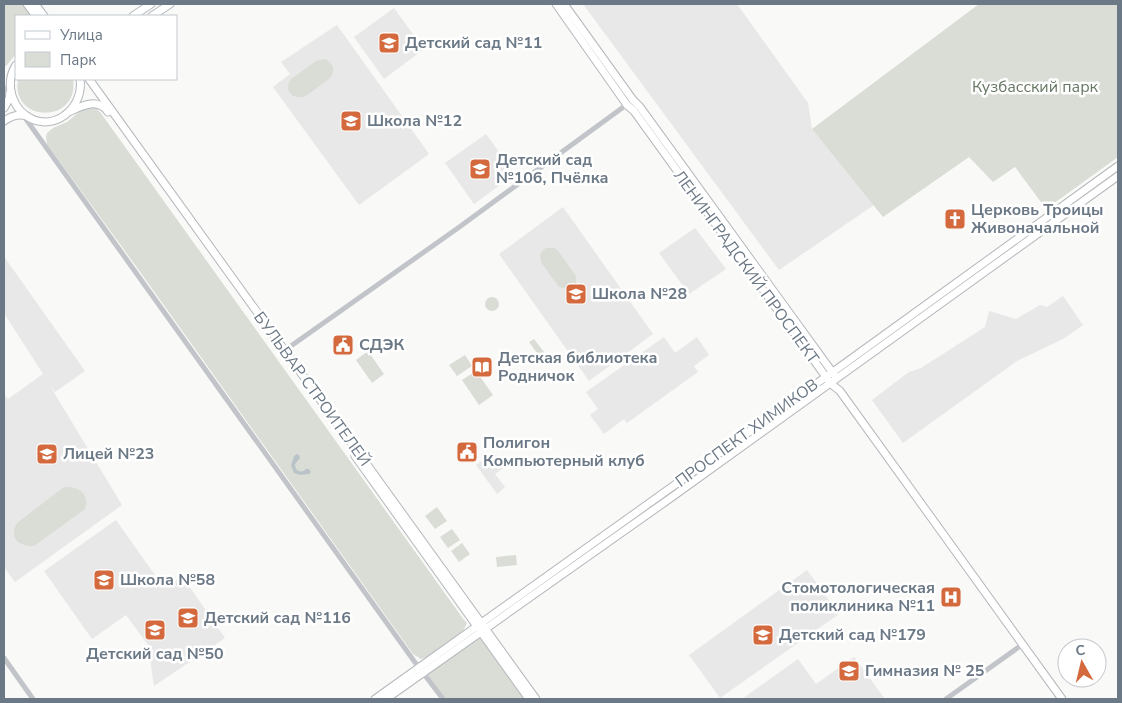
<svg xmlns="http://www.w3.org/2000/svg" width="1122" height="703" viewBox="0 0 1122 703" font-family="'Nunito Sans',sans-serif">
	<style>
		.built { fill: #e7e8e7 }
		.green { fill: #d9ddd6 }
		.water { fill: #bac4c8 }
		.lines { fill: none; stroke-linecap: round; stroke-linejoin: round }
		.major-casing { stroke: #b4b8bc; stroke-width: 9 }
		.minor { stroke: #c1c4c8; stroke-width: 5 }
		.major { stroke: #fff; stroke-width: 7 }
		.labels { text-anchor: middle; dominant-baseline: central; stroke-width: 5; stroke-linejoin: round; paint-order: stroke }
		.poi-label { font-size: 16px; font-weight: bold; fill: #6b7885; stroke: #fff; text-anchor: start }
		.park-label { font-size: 16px; fill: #677865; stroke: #fff }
		.street-label { font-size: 16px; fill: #6b7885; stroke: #fff }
	</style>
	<rect width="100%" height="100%" fill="#f9f9f7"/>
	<g class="built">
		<path d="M583 4H737L808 103 812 129 874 205 779 270Z"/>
		<path d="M394 8 424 49 384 79 354 37Z"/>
		<path d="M337 25 429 154 359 205 273 87 290 74 281 62Z"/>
		<path d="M486 134 515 174 474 204 445 163Z"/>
		<path d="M563 207 653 334 589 381 499 254Z"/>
		<path d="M695 228 726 269 689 294 659 253Z"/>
		<path d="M5 258 85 371 55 392 50 386 122 505 15 582 4 567V394L8 399 43 374 4 313V259Z"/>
		<path d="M1063 296 1083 325 1063 339 1017 361 903 443 872 400 909 372 921 368 985 327 989 311 1016 319 1040 305 1047 307Z"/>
		<path d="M664 337 675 353 697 337 709 355 694 366 698 372 627 423 624 419 604 434 590 415 598 409 586 392Z"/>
		<path d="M494 452 505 467 495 474 505 487 497 494 476 465Z"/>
		<path d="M116 520 164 588 182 576 225 638 154 686 148 645 126 615 92 639 44 571Z"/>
		<path d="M807 570 839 614 720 698 689 655Z"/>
		<path d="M854 657 885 699H742L798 659 816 684Z"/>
	</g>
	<g class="green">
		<path d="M4 4H22L31 16H16V54L7 65 4 67Z"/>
		<path d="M979 4H1118V157L1046 209 1015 167 993 182 969 157 883 217 812 129Z"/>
		<path d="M325 59C332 62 337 71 330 78 327 81 321 84 318 87 314 90 309 94 305 96 293 101 283 90 291 79L316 61Z"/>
		<path d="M18 79H73C80 124 10 124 18 79Z"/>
		<path d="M92 107 96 108 100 112 464 620 467 623 463 631 427 657 421 659 413 654 138 269 47 144 46 137 47 133 53 128 67 122 84 108Z"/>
		<path d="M546 248H555L558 251 576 276V284L572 289H568L559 287 541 262 540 255 542 251Z"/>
		<circle cx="492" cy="304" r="7"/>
		<path d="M534 339 547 356 542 360 529 342Z"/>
		<path d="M368 351 384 374 372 383 356 360Z"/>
		<path d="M465 355 472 366 457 376 449 365Z"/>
		<path d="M476 371 493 395 479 405 462 380Z"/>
		<path d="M64 487C79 486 90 494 85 509L34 546C25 547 12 542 14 531 14 528 16 526 17 523Z"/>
		<path d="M437 507 447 521 435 529 425 516Z"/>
		<path d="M452 529 460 540 448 548 440 537Z"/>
		<path d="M462 543 470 554 459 562 451 551Z"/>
		<path d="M516 555 517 565 497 567 496 557Z"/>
		<path d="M481 632 529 699H443L423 673Z"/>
	</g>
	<path class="water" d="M297 454 299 455 300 458 295 464C295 471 301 474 306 469H309L311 472 309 474 300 475 294 473 291 466 294 456Z"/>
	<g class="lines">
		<g class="major-casing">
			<g id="major">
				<path d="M27 4 36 16"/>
				<path d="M35 4 44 16"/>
				<path d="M556 4 627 105 634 111 826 377 830 383 840 391 1062 699"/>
				<path d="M564 4 633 100 640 107 835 376"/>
				<path d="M133 16 151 4"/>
				<path d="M152 16 170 4"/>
				<path d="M16 65C4 84 12 111 34 120 60 129 84 104 80 79"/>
				<path d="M89 79 536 699"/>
				<path d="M4 108 9 99 10 93"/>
				<path d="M71 111C83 105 99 98 108 112"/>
				<path d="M4 121C11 116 18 113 27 116"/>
				<path d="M355 456 529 699"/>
				<path d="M375 699 844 364 1118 166"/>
				<path d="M386 699 672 497 1118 176"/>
			</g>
		</g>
		<g class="minor">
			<path d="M4 88 11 97"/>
			<path d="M23 115 414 661 443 699"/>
			<path d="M281 353 458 228 633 100"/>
			<path d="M4 658 33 699"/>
			<path d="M946 699 1023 644"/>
		</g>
		<use href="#major" class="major"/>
	</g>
	<defs>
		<g id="school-square" transform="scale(1.125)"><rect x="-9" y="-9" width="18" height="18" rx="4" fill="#d3693d" stroke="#fff"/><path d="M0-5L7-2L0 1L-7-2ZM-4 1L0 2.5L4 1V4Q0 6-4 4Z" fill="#fff"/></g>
		<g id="church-square" transform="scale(1.125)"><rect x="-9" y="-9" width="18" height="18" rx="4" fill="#d3693d" stroke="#fff"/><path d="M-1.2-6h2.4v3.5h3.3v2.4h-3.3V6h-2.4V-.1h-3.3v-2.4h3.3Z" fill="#fff"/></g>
		<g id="civic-square" transform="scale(1.125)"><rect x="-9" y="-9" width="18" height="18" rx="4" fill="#d3693d" stroke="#fff"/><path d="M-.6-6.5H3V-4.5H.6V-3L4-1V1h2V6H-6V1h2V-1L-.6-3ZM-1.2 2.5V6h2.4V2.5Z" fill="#fff"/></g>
		<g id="library-square" transform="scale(1.125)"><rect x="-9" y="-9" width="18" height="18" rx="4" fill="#d3693d" stroke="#fff"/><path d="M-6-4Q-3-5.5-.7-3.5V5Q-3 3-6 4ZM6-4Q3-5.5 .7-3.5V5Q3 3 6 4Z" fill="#fff"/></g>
		<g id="hospital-square" transform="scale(1.125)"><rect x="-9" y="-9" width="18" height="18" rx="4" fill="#d3693d" stroke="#fff"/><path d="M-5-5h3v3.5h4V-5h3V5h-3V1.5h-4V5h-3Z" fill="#fff"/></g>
	</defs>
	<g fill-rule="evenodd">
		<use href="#school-square" x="389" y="43"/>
		<use href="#school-square" x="351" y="121"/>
		<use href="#school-square" x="480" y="169"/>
		<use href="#church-square" x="955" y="219"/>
		<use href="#school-square" x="576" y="294"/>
		<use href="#civic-square" x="343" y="345"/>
		<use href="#library-square" x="482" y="367"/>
		<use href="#civic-square" x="467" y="452"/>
		<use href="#school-square" x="47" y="454"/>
		<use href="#school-square" x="104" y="580"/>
		<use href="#hospital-square" x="951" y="597"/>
		<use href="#school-square" x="188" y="618"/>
		<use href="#school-square" x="155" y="630"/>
		<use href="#school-square" x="763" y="635"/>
		<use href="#school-square" x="849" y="671"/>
	</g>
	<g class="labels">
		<g class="poi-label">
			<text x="405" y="43">Детский сад №11</text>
			<text x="367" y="121">Школа №12</text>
			<text x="496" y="160">Детский сад<tspan x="496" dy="18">№106, Пчёлка</tspan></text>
			<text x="971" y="210">Церковь Троицы<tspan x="971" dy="18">Живоначальной</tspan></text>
			<text x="592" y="294">Школа №28</text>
			<text x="359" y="345">СДЭК</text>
			<text x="498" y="358">Детская библиотека<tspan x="498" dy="18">Родничок</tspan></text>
			<text x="483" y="443">Полигон<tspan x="483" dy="18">Компьютерный клуб</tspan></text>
			<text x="63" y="454">Лицей №23</text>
			<text x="120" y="580">Школа №58</text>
			<text x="935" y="588" text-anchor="end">Стомотологическая<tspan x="935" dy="18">поликлиника №11</tspan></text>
			<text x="204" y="618">Детский сад №116</text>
			<text x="779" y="635">Детский сад №179</text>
			<text x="155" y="654" text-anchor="middle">Детский сад №50</text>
			<text x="865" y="671">Гимназия № 25</text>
		</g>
		<g class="park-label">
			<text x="1035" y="87">Кузбасский парк</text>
		</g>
		<g class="street-label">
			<text transform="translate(746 267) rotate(54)">ЛЕНИНГРАДСКИЙ ПРОСПЕКТ</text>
			<text transform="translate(312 389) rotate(54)">БУЛЬВАР СТРОИТЕЛЕЙ</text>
			<text transform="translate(747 433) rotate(-36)">ПРОСПЕКТ ХИМИКОВ</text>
		</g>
	</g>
	<rect width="1122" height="703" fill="none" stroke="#6b7885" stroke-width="10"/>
	<rect x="15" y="15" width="162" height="65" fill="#ffffff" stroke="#c4c9ce"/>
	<rect x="25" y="31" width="25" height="8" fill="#ffffff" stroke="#c4c9ce"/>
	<text x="60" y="40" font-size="15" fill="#6b7885">Улица</text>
	<rect x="25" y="52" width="25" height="15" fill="#d9ddd6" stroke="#c4c9ce"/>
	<text x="60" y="65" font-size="15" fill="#6b7885">Парк</text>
	<g transform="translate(1082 663) rotate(352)"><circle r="24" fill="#ffffff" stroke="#c4c9ce"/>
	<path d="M0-4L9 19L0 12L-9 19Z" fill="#d3693d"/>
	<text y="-8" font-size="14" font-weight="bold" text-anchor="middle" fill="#6b7885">С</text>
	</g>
</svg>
